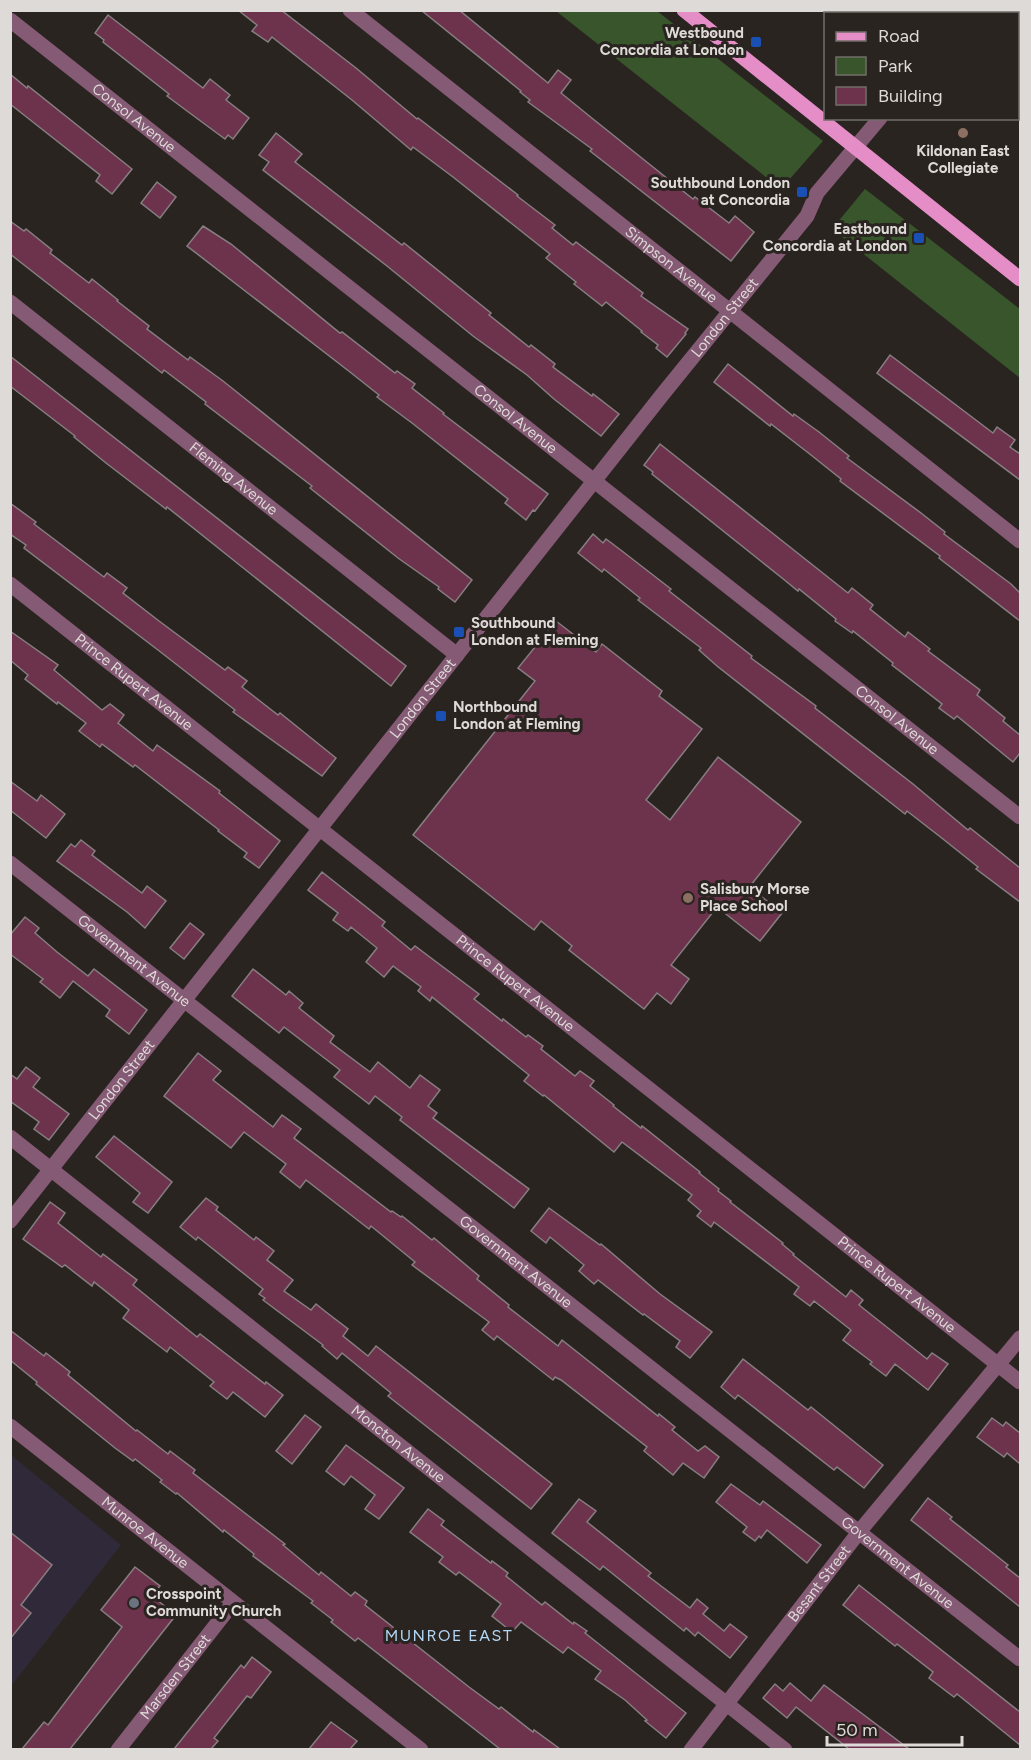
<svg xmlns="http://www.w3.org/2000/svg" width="1031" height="1760" viewBox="0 0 1031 1760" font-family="Figtree,sans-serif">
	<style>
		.commercial { fill: #302939 }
		.green { fill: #39552b }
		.building { fill: #6d324c; stroke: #867e81; stroke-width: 1.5 }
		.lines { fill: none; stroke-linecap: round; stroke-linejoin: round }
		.minor { stroke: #855a75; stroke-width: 15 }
		.major { stroke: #e58dc7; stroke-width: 15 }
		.transit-dot { fill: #1a4fb4; stroke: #2a2420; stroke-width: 2 }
		.education-dot { fill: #8d6e63; stroke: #2a2420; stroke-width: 2 }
		.worship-dot { fill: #6b7280; stroke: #2a2420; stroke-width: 2 }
		.labels { text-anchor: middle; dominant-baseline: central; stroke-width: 6; stroke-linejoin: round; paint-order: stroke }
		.poi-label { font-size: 15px; font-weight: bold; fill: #dedad7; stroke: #2a2420; text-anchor: start }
		.street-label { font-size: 15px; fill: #dedad7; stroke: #2a2420 }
		.neighbourhood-label { font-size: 16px; letter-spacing: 1.5px; fill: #b0d5f5; stroke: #2a2420 }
	</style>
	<rect width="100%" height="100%" fill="#2a2420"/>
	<path class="commercial" d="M11 1455 121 1545 11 1686Z"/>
	<g class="green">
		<path d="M556 11H657L823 141 781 189Z"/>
		<path d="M865 189 1020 309V378L832 229Z"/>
	</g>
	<g class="building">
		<path d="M238 10H281L356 68 417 119 418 118 518 195 517 196 555 225 552 228 573 245 576 242 643 293 641 296 688 329 685 333 686 334 667 357 656 348 658 345 641 332 642 331 606 302 602 306 574 284 576 282 546 258 550 254 453 177 413 147 411 150 352 100 272 37 268 42 252 31 257 25Z"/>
		<path d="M421 10H459L548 83 558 70 571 80 561 93 593 119 693 199 695 197 729 223 735 216 754 232 731 261 590 151 592 149 528 102 530 100 520 92 521 91Z"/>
		<path d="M108 15 203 88 210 79 230 95 226 100 249 118 233 139 228 135 225 139 183 108 167 96 169 94 103 42 104 40 95 33Z"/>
		<path d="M10 74 27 88 28 86 132 169 112 194 96 181 100 175 10 104Z"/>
		<path d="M276 133 302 154 295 162 402 245 404 243 491 313 489 315 529 347 531 345 555 364 553 367 592 396 593 394 619 414 601 436 554 399 527 375 473 336 387 266 263 170 269 162 259 155Z"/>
		<path d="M157 182 176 197 160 218 141 203Z"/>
		<path d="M10 221 24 231 26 229 52 250 50 253 89 283 92 279 118 300 117 301 149 326 147 329 188 360 190 357 223 381 472 580 455 602 438 589 439 587 398 558 310 488 312 486 205 404 206 402 164 370 162 373 10 254Z"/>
		<path d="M203 226 231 244 340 333 342 332 395 373 397 371 415 384 412 388 444 413 443 414 548 494 535 511 533 510 526 520 505 503 508 499 412 423 377 397 379 395 350 372 187 246Z"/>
		<path d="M890 355 993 433 997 427 1015 440 1010 447 1020 454V480L877 373Z"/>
		<path d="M10 356 406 666 391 686 167 507 166 509 106 463 74 437 75 436 10 386Z"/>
		<path d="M728 364 793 416 794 414 819 432 849 456 847 458 921 513 945 532 944 534 1011 584 1020 593V621L939 558 940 556 840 481 841 479 811 455 771 424 770 426 714 382Z"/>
		<path d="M660 444 848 593 852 588 873 605 870 609 905 637 908 632 930 649 928 651 980 690 977 695 1005 718 1003 721 1020 735V753L1013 762 957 716 954 719 939 708 942 704 892 665 893 663 853 631 852 633 835 621 836 619 799 589 798 591 782 578 652 474 653 472 644 465Z"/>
		<path d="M10 503 36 522 34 524 104 577 107 573 127 588 123 593 159 621 225 670 228 667 247 681 242 687 278 715 280 713 336 758 322 776 233 712 235 710 158 650 24 548 26 545 10 534Z"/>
		<path d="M593 534 603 543 606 539 622 551 671 589 669 591 752 656 751 658 816 706 815 708 913 784 968 830 970 828 1020 868V902L976 869 978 867 943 839 907 811 905 814 717 666 699 650 701 648 638 600 640 598 604 569 602 572 578 553Z"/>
		<path d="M556 621 596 652 602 644 662 691 659 696 702 729 646 800 670 820 718 757 801 822 751 885 758 891 757 893 782 913 760 941 717 907 671 965 689 979 671 1004 657 993 644 1009 569 950 572 946 541 921 534 930 413 835 535 681 518 668Z"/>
		<path d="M10 631 58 665 54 670 102 710 110 704 124 715 118 723 153 751 157 745 220 791 219 793 280 841 259 868 244 857 247 853 218 831 219 830 135 765 133 767 102 744 100 747 79 731 86 723 58 702 57 704 25 679 28 675 10 660Z"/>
		<path d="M10 781 37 801 41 795 65 814 46 838 10 810Z"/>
		<path d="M81 840 95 851 92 855 142 893 147 886 166 901 145 928 127 912 57 861 71 844 75 847Z"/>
		<path d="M322 872 385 922 382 926 411 950 415 946 479 994 474 999 502 1021 503 1019 526 1037 528 1035 543 1046 541 1049 575 1076 580 1071 594 1081 590 1086 614 1105 613 1106 641 1128 642 1126 700 1172 699 1173 719 1189 718 1191 731 1201 730 1202 783 1243 782 1244 794 1254 793 1255 846 1297 851 1290 863 1300 859 1305 927 1359 932 1353 948 1364 928 1390 895 1364 886 1376 870 1364 872 1362 843 1340 851 1330 814 1301 810 1306 794 1294 799 1287 714 1222 711 1227 697 1216 701 1211 688 1200 692 1195 622 1142 614 1152 544 1095 543 1096 524 1081 529 1075 432 997 430 1001 418 991 421 987 393 966 384 977 366 962 377 948 351 927 348 931 333 920 338 913 308 890Z"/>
		<path d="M25 917 39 928 35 933 57 952 88 976 94 969 147 1010 129 1034 106 1016 110 1010 73 981 60 998 40 982 43 979 10 954V935Z"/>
		<path d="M190 923 204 934 184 959 170 948Z"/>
		<path d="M253 969 286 995 289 991 303 1003 299 1008 334 1036 330 1042 370 1072 378 1062 410 1088 420 1075 440 1090 428 1106 437 1113 433 1118 529 1189 514 1208 400 1120 402 1117 375 1096 369 1104 334 1077 340 1070 284 1027 279 1033 232 996Z"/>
		<path d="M198 1053 221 1071 213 1080 273 1127 282 1115 301 1129 294 1138 391 1212 392 1211 401 1217 402 1216 432 1240 434 1238 479 1276 477 1279 509 1305 508 1307 558 1346 562 1340 658 1416 659 1414 675 1427 672 1430 698 1451 705 1446 719 1457 704 1478 683 1463 673 1475 644 1451 647 1447 561 1380 555 1377 553 1380 497 1336 494 1340 482 1330 489 1322 412 1265 415 1262 371 1226 369 1229 306 1180 300 1188 280 1172 286 1164 244 1132 231 1148 164 1096Z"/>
		<path d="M26 1067 40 1078 33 1087 69 1114 49 1140 34 1129 39 1122 10 1101V1074L17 1079Z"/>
		<path d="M114 1136 172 1182 148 1213 133 1202 140 1193 96 1157Z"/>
		<path d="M206 1198 218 1207 216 1210 254 1240 256 1237 274 1251 267 1260 293 1280 284 1291 311 1310 316 1304 326 1312 348 1329 343 1336 368 1356 376 1346 552 1484 531 1509 388 1396 391 1393 342 1353 337 1359 322 1346 323 1345 263 1300 265 1298 259 1294 263 1289 198 1237 196 1240 180 1227Z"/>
		<path d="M50 1202 65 1213 58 1223 101 1257 103 1254 137 1280 133 1285 197 1337 200 1334 265 1384 266 1382 283 1395 265 1417 233 1392 227 1399 210 1386 214 1382 170 1347 167 1352 123 1318 129 1310 94 1282 92 1286 65 1265 62 1267 23 1239Z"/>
		<path d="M549 1208 600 1245 601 1244 660 1294 712 1332 690 1358 676 1347 680 1341 644 1314 643 1315 598 1280 594 1284 579 1271 584 1265 550 1237 546 1243 531 1231Z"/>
		<path d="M10 1330 44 1356 46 1353 70 1372 68 1375 136 1431 137 1430 168 1454 170 1451 195 1470 193 1473 285 1544 283 1545 319 1575 321 1572 351 1596 355 1592 367 1601 365 1605 469 1687 499 1709 501 1707 533 1732 534 1730 560 1749H500L358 1638 355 1641 331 1622 333 1620 311 1603 313 1601 253 1556 254 1554 224 1530 223 1532 177 1493 176 1494 160 1482 162 1480 135 1459 133 1461 115 1448 36 1384 37 1382 10 1360Z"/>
		<path d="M743 1359 808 1410 811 1407 883 1465 864 1488 837 1467 834 1470 738 1395 735 1399 721 1387Z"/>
		<path d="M305 1415 321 1427 292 1464 276 1451Z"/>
		<path d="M992 1418 1003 1426 1006 1422 1020 1433V1464L1007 1453 1004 1457 977 1437Z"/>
		<path d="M346 1445 404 1488 379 1519 365 1509 375 1495 351 1476 344 1485 326 1471Z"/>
		<path d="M731 1484 760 1505 763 1501 821 1545 807 1563 767 1530 761 1538 759 1536 755 1541 743 1532 747 1527 716 1502Z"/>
		<path d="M928 1498 952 1517 950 1519 1008 1565 1006 1567 1020 1578V1607L911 1520Z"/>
		<path d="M579 1499 596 1511 587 1522 651 1573 648 1576 690 1608 697 1599 708 1608 703 1614 724 1631 730 1624 747 1637 730 1658 698 1632 695 1636 686 1628 684 1631 603 1566 600 1570 552 1533Z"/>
		<path d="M428 1509 444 1521 441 1525 491 1563 492 1561 508 1573 506 1576 542 1605 545 1602 573 1624 574 1622 587 1631 585 1633 686 1713 666 1738 645 1721 647 1720 625 1700 595 1679 601 1671 568 1647 563 1653 521 1622 512 1632 492 1616 501 1604 459 1572 456 1575 439 1562 443 1557 410 1532Z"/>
		<path d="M10 1532 52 1565 21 1605 31 1613 10 1639Z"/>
		<path d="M135 1567 160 1586 152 1596 176 1615 70 1749H22L44 1722 48 1725 122 1627 101 1610Z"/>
		<path d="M859 1585 1020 1712V1745L957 1694 954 1697 929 1678 933 1672 897 1644 895 1646 843 1605Z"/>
		<path d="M252 1657 271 1672 251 1698 247 1696 214 1738 218 1741 211 1749H174L241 1665 244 1668Z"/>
		<path d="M790 1683 811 1701 824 1685 909 1749H849L796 1707 787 1718 763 1698 775 1684 783 1691Z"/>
		<path d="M331 1722 357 1741 350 1749H309Z"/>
	</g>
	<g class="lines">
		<g class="minor">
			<path id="s1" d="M350 10 1020 541"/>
			<path d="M963 14 965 10"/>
			<path id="s2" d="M10 20 1020 817"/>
			<path id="s3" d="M10 302 457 655"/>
			<path id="s4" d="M10 584 1020 1382"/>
			<path id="s5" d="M10 863 1020 1659"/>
			<path id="s6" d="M10 1137 785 1750"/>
			<path id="s7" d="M10 1221 662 395 807 216 817 193 880 118"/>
			<path id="s8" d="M10 1426 421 1750"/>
			<path id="s9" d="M118 1750 233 1603"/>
			<path id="s10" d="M691 1750 859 1532 1020 1338"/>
		</g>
		<path class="major" d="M684 10 1020 279"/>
	</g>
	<g class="transit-dot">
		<rect x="750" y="36" width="12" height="12" rx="3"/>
		<rect x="796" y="186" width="12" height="12" rx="3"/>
		<rect x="913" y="232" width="12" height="12" rx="3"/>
		<rect x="453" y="626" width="12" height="12" rx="3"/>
		<rect x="435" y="710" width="12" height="12" rx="3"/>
	</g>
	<g class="education-dot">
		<circle cx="963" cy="133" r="6"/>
		<circle cx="688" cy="898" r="6"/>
	</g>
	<circle class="worship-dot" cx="134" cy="1603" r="6"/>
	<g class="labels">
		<g class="poi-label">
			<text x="744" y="33" text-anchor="end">Westbound<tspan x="744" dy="17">Concordia at London</tspan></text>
			<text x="963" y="151" text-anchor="middle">Kildonan East<tspan x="963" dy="17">Collegiate</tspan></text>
			<text x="790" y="183" text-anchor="end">Southbound London<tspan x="790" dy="17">at Concordia</tspan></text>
			<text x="907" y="229" text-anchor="end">Eastbound<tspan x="907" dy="17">Concordia at London</tspan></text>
			<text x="471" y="623">Southbound<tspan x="471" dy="17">London at Fleming</tspan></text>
			<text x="453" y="707">Northbound<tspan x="453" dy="17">London at Fleming</tspan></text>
			<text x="700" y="889">Salisbury Morse<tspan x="700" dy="17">Place School</tspan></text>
			<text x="146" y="1594">Crosspoint<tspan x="146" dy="17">Community Church</tspan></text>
		</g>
		<g class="street-label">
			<text stroke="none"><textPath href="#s2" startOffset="158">Consol Avenue</textPath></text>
			<text stroke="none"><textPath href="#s1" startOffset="410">Simpson Avenue</textPath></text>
			<text stroke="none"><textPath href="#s7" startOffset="1152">London Street</textPath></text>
			<text stroke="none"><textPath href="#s2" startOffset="644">Consol Avenue</textPath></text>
			<text stroke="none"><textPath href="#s3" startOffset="285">Fleming Avenue</textPath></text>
			<text stroke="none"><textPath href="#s4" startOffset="158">Prince Rupert Avenue</textPath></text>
			<text stroke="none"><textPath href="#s7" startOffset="666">London Street</textPath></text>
			<text stroke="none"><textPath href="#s2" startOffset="1130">Consol Avenue</textPath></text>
			<text stroke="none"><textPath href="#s5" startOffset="158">Government Avenue</textPath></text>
			<text stroke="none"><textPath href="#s4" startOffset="644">Prince Rupert Avenue</textPath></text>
			<text stroke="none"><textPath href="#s7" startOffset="180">London Street</textPath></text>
			<text stroke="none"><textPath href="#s5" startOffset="644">Government Avenue</textPath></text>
			<text stroke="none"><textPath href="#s4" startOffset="1130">Prince Rupert Avenue</textPath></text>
			<text stroke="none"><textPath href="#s6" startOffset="495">Moncton Avenue</textPath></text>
			<text stroke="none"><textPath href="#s8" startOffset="172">Munroe Avenue</textPath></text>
			<text stroke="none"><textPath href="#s5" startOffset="1130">Government Avenue</textPath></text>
			<text stroke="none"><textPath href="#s10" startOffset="210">Besant Street</textPath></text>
			<text stroke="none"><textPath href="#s9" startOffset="93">Marsden Street</textPath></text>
		</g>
		<g class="neighbourhood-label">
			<text x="449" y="1635">MUNROE EAST</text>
		</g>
	</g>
	<rect width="1031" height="1760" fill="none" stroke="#dedad7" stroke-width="24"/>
	<rect x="824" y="12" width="195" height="108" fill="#2a2420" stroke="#726d69" stroke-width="1.5"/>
	<rect x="836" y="32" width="30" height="9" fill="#e58dc7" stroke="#726d69" stroke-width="1.5"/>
	<text x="878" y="42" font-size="18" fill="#dedad7">Road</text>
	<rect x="836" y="57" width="30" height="18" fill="#39552b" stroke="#726d69" stroke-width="1.5"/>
	<text x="878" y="72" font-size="18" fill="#dedad7">Park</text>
	<rect x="836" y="87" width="30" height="18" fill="#6d324c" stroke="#726d69" stroke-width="1.5"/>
	<text x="878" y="102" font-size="18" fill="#dedad7">Building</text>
	<path d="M827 1736v9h135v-9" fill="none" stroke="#dedad7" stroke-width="3"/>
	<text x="836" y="1736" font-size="18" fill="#dedad7" stroke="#2a2420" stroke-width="4.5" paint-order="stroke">50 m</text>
</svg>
